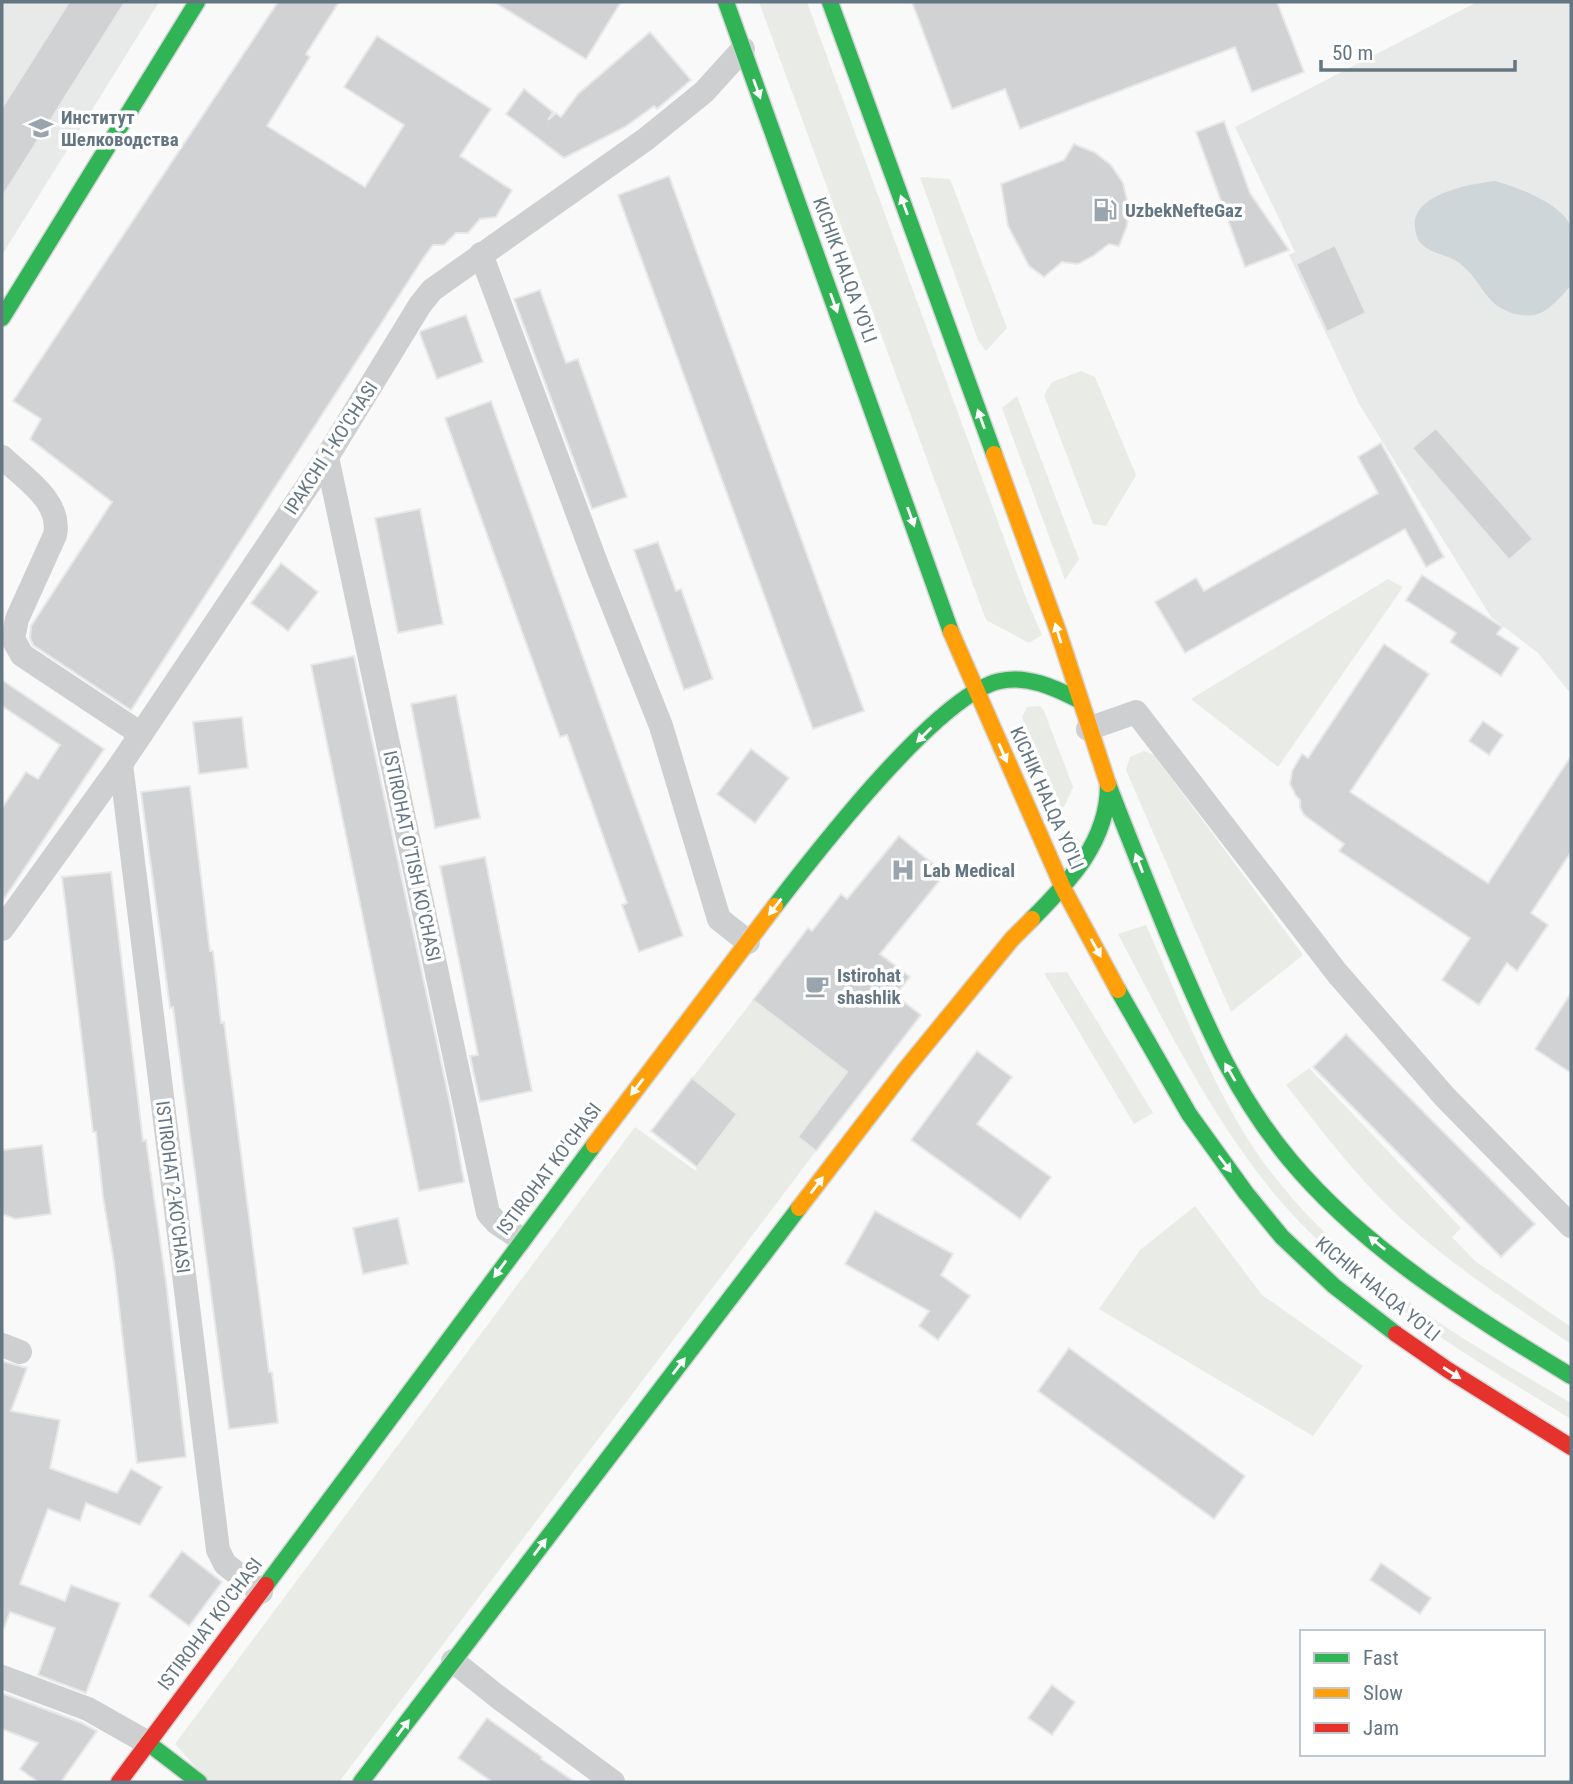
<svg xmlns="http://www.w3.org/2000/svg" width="1573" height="1784" viewBox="0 0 1573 1784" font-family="'Roboto Condensed',sans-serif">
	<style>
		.built { fill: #e8e9e9 }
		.green { fill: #e8ebe6 }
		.water { fill: #ced6d9 }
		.building { fill: #d0d2d3; stroke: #e8e8e8; stroke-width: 2 }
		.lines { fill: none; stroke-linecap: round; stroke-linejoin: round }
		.fast-casing { stroke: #d5d6d7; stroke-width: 19 }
		.slow-casing { stroke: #d5d6d7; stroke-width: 19 }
		.jam-casing { stroke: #d5d6d7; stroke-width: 19 }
		.street { stroke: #cecfd0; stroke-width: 24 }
		.fast { stroke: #30b455; stroke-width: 16 }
		.slow { stroke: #ff9f0a; stroke-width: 16 }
		.jam { stroke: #e5322d; stroke-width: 16 }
		.oneway { fill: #fff }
		.labels { text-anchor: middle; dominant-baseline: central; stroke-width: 7; stroke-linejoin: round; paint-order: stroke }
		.poi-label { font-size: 19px; font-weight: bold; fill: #657683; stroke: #fff; text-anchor: start }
		.street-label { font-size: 19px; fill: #657683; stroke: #fff }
	</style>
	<rect width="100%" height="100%" fill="#f9f9f9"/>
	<g class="built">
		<path d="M2 2H159L2 255Z"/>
		<path d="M1477 2H1571V694L1538 653 1491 617 1359 404 1289 255 1295 252 1235 127Z"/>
	</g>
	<g class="green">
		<path d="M759 2H807L1026 598 1042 635 1029 643 986 620Z"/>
		<path d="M920 177 950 179 1007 328 986 351 978 340Z"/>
		<path d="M1081 371 1095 377 1136 475 1106 526 1093 524 1044 395 1052 382Z"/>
		<path d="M1017 396 1079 559 1065 580 1002 408Z"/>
		<path d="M1388 579 1403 587 1278 767 1191 699Z"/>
		<path d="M1040 706 1044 711 1073 787 1064 807 1061 808 1022 717 1027 707Z"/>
		<path d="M1144 751 1154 755 1303 955 1231 1012 1126 770 1130 757Z"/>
		<path d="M1146 925C1183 1007 1215 1098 1270 1171 1348 1274 1462 1339 1571 1403V1419C1470 1357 1363 1295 1283 1204 1214 1124 1167 1027 1118 934Z"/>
		<path d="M1067 972 1153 1113 1134 1124 1044 973Z"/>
		<path d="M753 1000 847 1072 798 1136 816 1151 339 1782H209L175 1744 635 1127 696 1171 697 1167 737 1114 692 1078Z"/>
		<path d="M1309 1068 1461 1228 1452 1237 1475 1261 1571 1327V1344C1504 1299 1435 1255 1379 1197 1345 1162 1316 1123 1286 1085Z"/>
		<path d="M1195 1206 1262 1295 1363 1366 1313 1436 1099 1309 1140 1250Z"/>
	</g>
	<path class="water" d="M1495 181C1517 187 1560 203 1570 225 1573 234 1571 274 1571 286 1562 295 1550 310 1538 314 1522 319 1499 311 1489 298 1479 286 1472 272 1458 262 1448 255 1433 254 1424 246 1418 242 1416 235 1415 228 1410 194 1471 184 1495 181Z"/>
	<g class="building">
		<path d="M69 2H125L2 197V108Z"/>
		<path d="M278 2H339L306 54 310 57 267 126 365 187 404 125 344 87 377 36 491 109 460 156 512 190 496 217 480 219 468 233H456L444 245H433L424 257 131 710 33 645 30 638 31 626 112 502 30 439 41 419 13 401Z"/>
		<path d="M494 2H621L586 59Z"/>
		<path d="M912 2H1277L1304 72 1252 92 1235 47 1020 129 1005 89 952 109Z"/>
		<path d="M650 32 691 80 657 109 654 106 625 127 564 158 506 114 524 89 553 112 548 120 556 113 561 117 578 94Z"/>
		<path d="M1224 121 1250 193 1289 250 1245 267 1196 132Z"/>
		<path d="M1074 144 1094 152 1111 165 1123 183 1128 204 1127 226 1119 246 1109 244 1093 256 1078 264 1062 262 1044 277 1029 266 1008 226 1001 184 1064 160Z"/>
		<path d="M669 176 864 711 813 729 618 195Z"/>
		<path d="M1335 245 1366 313 1327 332 1296 264Z"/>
		<path d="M540 290 566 363 578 359 627 497 592 509 514 299Z"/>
		<path d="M466 315 483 362 437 379 420 334 421 331Z"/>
		<path d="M491 401 683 936 639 952 622 905 627 903 567 735 560 737 445 418Z"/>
		<path d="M1436 428 1533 539 1509 560 1412 448Z"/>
		<path d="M1381 443 1444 557 1426 567 1405 529 1185 653 1155 602 1196 578 1204 591 1378 493 1358 457Z"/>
		<path d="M420 509 443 624 398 633 375 518Z"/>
		<path d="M658 542 676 591 681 589 713 679 684 690 634 550Z"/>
		<path d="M281 563 318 592 288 631 251 603Z"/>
		<path d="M1422 575 1502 627 1497 634 1519 648 1501 676 1450 642 1456 633 1406 600Z"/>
		<path d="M1384 644 1429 674 1350 792 1488 883 1571 756V852L1531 913 1548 925 1517 971 1507 963 1479 1005 1442 980 1470 938 1339 851 1344 844 1304 815 1300 807V800L1296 796 1290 784 1292 771 1302 754 1308 758Z"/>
		<path d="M354 656 451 1108 464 1182 419 1191 311 665Z"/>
		<path d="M2 680 104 749 2 902V808L26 772 38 779 60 745 2 706Z"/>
		<path d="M456 695 480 818 435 828 411 704Z"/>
		<path d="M242 717 248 768 199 774 193 722Z"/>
		<path d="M1483 721 1503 735 1489 755 1469 741Z"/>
		<path d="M751 749 789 778 755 823 717 794Z"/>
		<path d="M190 786 210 951H213L221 1023 224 1022 269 1372H272L278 1423 229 1429 173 1007 170 1008 141 792Z"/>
		<path d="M899 836 945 874 880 954 910 977 895 995 921 1015 816 1151 798 1137 847 1072 753 1000 808 928 812 931 841 894 847 899Z"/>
		<path d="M485 857 532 1091 480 1102 470 1056 478 1055 440 866Z"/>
		<path d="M111 872 143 1141 146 1140 166 1282 186 1457 137 1463 114 1263 103 1197 96 1132H93L62 877Z"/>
		<path d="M1571 993V1073L1535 1049Z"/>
		<path d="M1346 1034 1535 1224 1501 1257 1313 1067Z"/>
		<path d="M977 1051 1012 1077 977 1124 1051 1177 1020 1219 911 1140Z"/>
		<path d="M692 1078 737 1114 697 1167 651 1131Z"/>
		<path d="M42 1145 51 1214 15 1219 2 1214V1150Z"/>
		<path d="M875 1211 953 1254 941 1275 970 1296 938 1340 919 1326 929 1311 845 1264Z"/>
		<path d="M398 1218 408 1264 363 1274 353 1228Z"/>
		<path d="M1069 1348 1245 1476 1214 1519 1038 1391Z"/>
		<path d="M2 1361 27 1368 11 1411 60 1420 50 1468 117 1493 131 1469 162 1487 140 1525 86 1503 80 1521 48 1509 20 1584 65 1601 71 1585 120 1603 86 1693 38 1675 55 1628 10 1612 4 1628 2 1627Z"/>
		<path d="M182 1551 222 1582 189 1626 149 1596Z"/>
		<path d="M1381 1563 1431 1598 1420 1614 1370 1580Z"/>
		<path d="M1052 1685 1075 1702 1052 1735 1028 1718Z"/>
		<path d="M2 1693 82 1723 97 1731 61 1782H38L20 1769 38 1743 2 1729Z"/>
		<path d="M487 1718 542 1757 541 1759 575 1782H492L458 1758Z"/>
	</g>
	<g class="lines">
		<g class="fast-casing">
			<g id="fast">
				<path d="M726 2 951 632"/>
				<path d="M830 2 994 454"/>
				<path d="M2 318 197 2"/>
				<path d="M1108 784C1129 839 1151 893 1173 947 1207 1026 1234 1093 1290 1160 1366 1251 1471 1315 1571 1376"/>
				<path d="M775 906C816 853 938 694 1000 681 1027 675 1053 687 1077 699"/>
				<path d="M1032 919C1070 881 1108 841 1108 785"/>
				<path d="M1118 990 1189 1114 1246 1193 1282 1237 1334 1286 1396 1334"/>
				<path d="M266 1585 594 1145"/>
				<path d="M148 1743 199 1782"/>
				<path d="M361 1782 799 1208"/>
			</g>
		</g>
		<g class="slow-casing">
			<g id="slow">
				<path d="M994 454 1058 631 1108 784"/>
				<path d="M951 632 1063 888 1118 990"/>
				<path d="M594 1145 775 906"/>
				<path d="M799 1208 904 1071 1012 939 1032 919"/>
			</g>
		</g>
		<g class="jam-casing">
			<g id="jam">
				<path d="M1396 1334 1448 1370 1571 1447"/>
				<path d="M119 1782 266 1585"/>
			</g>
		</g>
		<g class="street">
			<path d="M481 254 598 568 661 726 719 919 748 942"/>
			<path d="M2 457C24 478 62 501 55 535L17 619 13 639 22 655 141 734"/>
			<path d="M327 457 488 1213 497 1223 521 1239"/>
			<path d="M1088 729 1136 712 1337 973 1445 1097 1571 1226"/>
			<path d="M121 764 218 1550 225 1564 261 1592"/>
			<path d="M2 929 121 764 327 457 420 305 432 290 646 139 704 92 743 49"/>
			<path d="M2 1345 20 1352"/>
			<path d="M453 1661 498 1697 613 1782"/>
			<path d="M2 1677 88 1709 148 1743"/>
		</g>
		<use href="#fast" class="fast"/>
		<use href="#slow" class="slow"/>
		<use href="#jam" class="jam"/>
	</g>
	<defs><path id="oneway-solid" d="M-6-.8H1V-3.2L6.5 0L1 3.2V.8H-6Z" transform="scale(1.75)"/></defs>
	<g class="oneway">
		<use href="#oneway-solid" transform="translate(757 89) rotate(70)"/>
		<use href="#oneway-solid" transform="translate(904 205) rotate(-110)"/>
		<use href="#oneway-solid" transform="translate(834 303) rotate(70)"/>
		<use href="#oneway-solid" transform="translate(981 419) rotate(-110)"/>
		<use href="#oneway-solid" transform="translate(911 517) rotate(70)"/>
		<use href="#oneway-solid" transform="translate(1058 633) rotate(-107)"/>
		<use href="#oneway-solid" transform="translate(924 735) rotate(135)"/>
		<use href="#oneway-solid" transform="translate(1003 753) rotate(66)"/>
		<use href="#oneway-solid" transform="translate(1139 863) rotate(-111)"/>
		<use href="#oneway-solid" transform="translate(775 907) rotate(128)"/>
		<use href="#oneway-solid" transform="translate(1096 948) rotate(61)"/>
		<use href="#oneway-solid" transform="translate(1230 1072) rotate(-120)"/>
		<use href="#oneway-solid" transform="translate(637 1087) rotate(127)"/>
		<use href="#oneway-solid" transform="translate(1225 1164) rotate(53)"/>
		<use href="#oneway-solid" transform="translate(817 1185) rotate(-53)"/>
		<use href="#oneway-solid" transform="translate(1377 1243) rotate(-141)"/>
		<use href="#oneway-solid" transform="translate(500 1269) rotate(126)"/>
		<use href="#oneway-solid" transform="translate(679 1366) rotate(-53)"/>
		<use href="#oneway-solid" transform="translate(1452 1373) rotate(33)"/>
		<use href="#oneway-solid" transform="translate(540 1547) rotate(-53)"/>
		<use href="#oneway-solid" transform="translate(403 1728) rotate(-53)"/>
	</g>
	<defs>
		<g id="university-bare" transform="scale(1.89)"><path d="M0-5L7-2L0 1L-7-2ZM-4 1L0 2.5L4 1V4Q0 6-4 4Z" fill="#99a4ac" stroke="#fff" stroke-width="2.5" paint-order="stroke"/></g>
		<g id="fuel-bare" transform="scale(1.89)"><path d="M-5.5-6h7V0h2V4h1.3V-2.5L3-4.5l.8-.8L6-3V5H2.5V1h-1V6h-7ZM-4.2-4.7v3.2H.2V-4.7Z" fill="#99a4ac" stroke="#fff" stroke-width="2.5" paint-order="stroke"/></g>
		<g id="hospital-bare" transform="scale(1.89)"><path d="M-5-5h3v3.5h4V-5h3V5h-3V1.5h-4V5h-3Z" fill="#99a4ac" stroke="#fff" stroke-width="2.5" paint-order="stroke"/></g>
		<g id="cafe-bare" transform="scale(1.89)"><path d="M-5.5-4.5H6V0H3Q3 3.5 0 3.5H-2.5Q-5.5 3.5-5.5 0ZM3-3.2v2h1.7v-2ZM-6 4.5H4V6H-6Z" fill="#99a4ac" stroke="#fff" stroke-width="2.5" paint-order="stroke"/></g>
	</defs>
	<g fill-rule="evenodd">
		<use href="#university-bare" x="41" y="128"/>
		<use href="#fuel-bare" x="1105" y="210"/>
		<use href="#hospital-bare" x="903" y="870"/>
		<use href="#cafe-bare" x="817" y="986"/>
	</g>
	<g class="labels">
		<g class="poi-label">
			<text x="61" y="117">Институт<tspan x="61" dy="22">Шелководства</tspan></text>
			<text x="1125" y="210">UzbekNefteGaz</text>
			<text x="923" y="870">Lab Medical</text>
			<text x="837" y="975">Istirohat<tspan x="837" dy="22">shashlik</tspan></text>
		</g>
		<g class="street-label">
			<text transform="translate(845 270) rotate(70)">KICHIK HALQA YO'LI</text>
			<text transform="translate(331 448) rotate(-57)">IPAKCHI 1-KO'CHASI</text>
			<text transform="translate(1047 798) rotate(66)">KICHIK HALQA YO'LI</text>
			<text transform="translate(412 856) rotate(78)">ISTIROHAT O'TISH KO'CHASI</text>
			<text transform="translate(549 1169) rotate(-53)">ISTIROHAT KO'CHASI</text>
			<text transform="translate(173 1187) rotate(83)">ISTIROHAT 2-KO'CHASI</text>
			<text transform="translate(1378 1289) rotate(39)">KICHIK HALQA YO'LI</text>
			<text transform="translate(210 1624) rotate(-53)">ISTIROHAT KO'CHASI</text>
		</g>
	</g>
	<rect width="1573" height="1784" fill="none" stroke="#657683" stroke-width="7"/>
	<rect x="1300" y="1630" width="245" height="126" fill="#ffffff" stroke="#c1c8cd" stroke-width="2"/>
	<rect x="1314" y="1653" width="35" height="10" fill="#30b455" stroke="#c1c8cd" stroke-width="2"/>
	<text x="1363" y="1665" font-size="21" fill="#657683">Fast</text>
	<rect x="1314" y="1688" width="35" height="10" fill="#ff9f0a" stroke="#c1c8cd" stroke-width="2"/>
	<text x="1363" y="1700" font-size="21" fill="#657683">Slow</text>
	<rect x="1314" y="1723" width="35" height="10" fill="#e5322d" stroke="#c1c8cd" stroke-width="2"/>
	<text x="1363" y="1735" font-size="21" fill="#657683">Jam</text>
	<path d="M1321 60v10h194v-10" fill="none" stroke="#657683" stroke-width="3.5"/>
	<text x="1332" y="60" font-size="21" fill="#657683" stroke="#ffffff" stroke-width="5" paint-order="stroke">50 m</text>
</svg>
